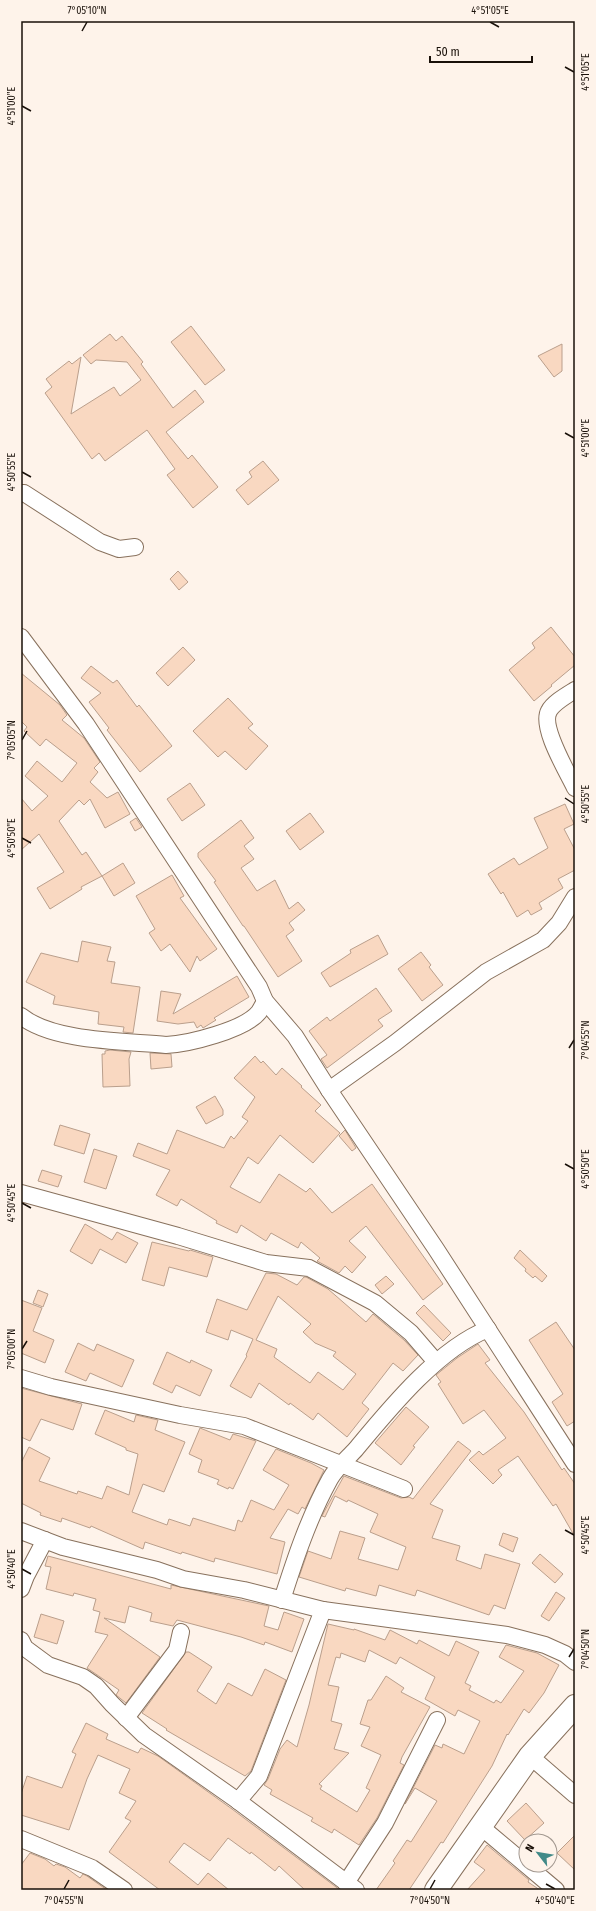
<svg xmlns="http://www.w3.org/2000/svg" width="596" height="1911" viewBox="0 0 596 1911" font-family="'Fira Sans Condensed',sans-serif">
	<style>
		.building { fill: #f9d8c1; stroke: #ba9f8c; fill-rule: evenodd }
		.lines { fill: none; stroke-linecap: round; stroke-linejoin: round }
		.street-casing { stroke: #88715d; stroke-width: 18 }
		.secondary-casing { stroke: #88715d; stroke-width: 24 }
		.street { stroke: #fff; stroke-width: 16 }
		.secondary { stroke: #fff; stroke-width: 22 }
		.ticks { fill: none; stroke: #191009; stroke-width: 1.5 }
		.neatline { fill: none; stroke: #191009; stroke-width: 1.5 }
		.ticks-label { font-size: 10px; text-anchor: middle; fill: #191009 }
	</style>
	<rect width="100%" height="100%" fill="#fef3ea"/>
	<g class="building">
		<path d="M191 326 225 370 205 385 171 342Z"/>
		<path d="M110 334 116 341 122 336 143 362 141 364 173 408 195 390 204 402 166 432 188 459 192 455 218 487 193 508 167 475 175 469 147 430 105 461 99 453 92 459 45 393 52 387 46 379 69 361 72 364 81 357 71 414 114 387 120 396 141 380 127 362 96 360 91 364 83 355Z"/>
		<path d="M562 344V371L554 377 538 356Z"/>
		<path d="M263 461 279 480 248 505 236 490 252 477 249 472Z"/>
		<path d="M178 571 188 582 179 590 170 579Z"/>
		<path d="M551 627 575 657V665L551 685 552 686 534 701 509 670 535 648 532 643Z"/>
		<path d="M183 647 195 660 168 686 156 673Z"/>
		<path d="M91 666 113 683 117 680 137 707 139 705 172 746 140 772 107 730 109 728 89 702 101 693 81 678Z"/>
		<path d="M21 673 60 705 67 715 62 720 84 738 100 762 94 768 98 772 90 782 107 798 118 792 130 814 105 828 90 799 84 805 79 800 59 821 82 855 86 852 102 876 81 887 82 889 50 909 37 888 64 872 39 834 21 850V798L32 811 48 796 25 776 37 761 62 782 77 763 46 739 40 746 24 731 27 727 21 721Z"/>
		<path d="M228 698 253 724 248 728 268 746 246 770 225 751 218 757 193 731Z"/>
		<path d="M190 783 205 805 182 821 167 799Z"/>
		<path d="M565 804 574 824 564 829 575 850V870L558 879 563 888 539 903 542 909 531 915 528 910 517 917 503 892 501 894 488 874 514 858 519 865 548 848 534 818Z"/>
		<path d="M310 813 324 832 300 850 286 831Z"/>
		<path d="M136 818 142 827 135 831 130 822Z"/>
		<path d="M241 820 254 838 244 846 254 859 241 868 257 891 275 880 289 909 298 902 305 910 289 923 294 930 286 936 302 961 278 977 244 926H243L214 882 216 881 198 857V853Z"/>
		<path d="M123 863 135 883 114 896 102 876Z"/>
		<path d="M172 875 184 896 180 898 217 949 200 961 197 956 190 972 170 944 161 951 149 933 155 929 136 896Z"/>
		<path d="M378 935 388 954 330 987 321 973 351 953 350 950Z"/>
		<path d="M82 941 111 947 107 961 115 962 111 983 140 987 133 1033 123 1032 124 1027 98 1024 99 1012 53 1004 55 996 26 982 41 953 78 962Z"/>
		<path d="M421 952 431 965 429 967 443 985 422 1001 398 969Z"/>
		<path d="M237 976 249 997 214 1018 216 1020 203 1028 201 1025 197 1028 194 1022 178 1024 157 1021 161 991 181 994 173 1014Z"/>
		<path d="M376 988 392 1011 378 1020 383 1026 327 1068 321 1059 327 1055 309 1031 327 1017 330 1021Z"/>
		<path d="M110 1050 131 1052 129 1059 130 1086 103 1087 102 1054H105V1051Z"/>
		<path d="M150 1053 171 1054 172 1067 151 1069Z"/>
		<path d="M255 1056 261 1063 263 1061 276 1075 282 1068 302 1086 301 1087 321 1105 315 1111 340 1133 313 1163 280 1135 258 1164 248 1157 230 1187 260 1203 279 1174 306 1192 310 1188 332 1213 372 1184 443 1284 423 1300 366 1226 349 1241 366 1257 352 1273 345 1266 339 1273 317 1261 320 1258 301 1242 298 1248 271 1233 266 1241 241 1225 237 1233 216 1223 217 1221 181 1199 177 1206 156 1195 170 1170 133 1156 138 1143 167 1154 177 1130 224 1148 231 1136 234 1139 248 1121 242 1117 255 1097 234 1078Z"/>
		<path d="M215 1096 223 1110V1115L206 1124 196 1107Z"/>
		<path d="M60 1125 90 1134 84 1154 54 1145Z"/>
		<path d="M345 1130 356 1148 352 1151 339 1136Z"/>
		<path d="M94 1149 117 1156 106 1189 84 1182Z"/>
		<path d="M42 1170 62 1176 58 1187 38 1181Z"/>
		<path d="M85 1224 112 1240 117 1232 138 1243 126 1263 100 1249 92 1264 70 1251Z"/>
		<path d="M152 1242 189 1251 190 1250 213 1257 207 1277 169 1267 164 1286 142 1280Z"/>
		<path d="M520 1250 547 1276 542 1282 535 1276 533 1278 525 1271 526 1269 514 1258Z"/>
		<path d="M266 1273 276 1274 297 1285 304 1277H306L328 1289 366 1322 373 1314 404 1340 418 1355 403 1371 393 1363 362 1403 369 1409 347 1437 318 1413 313 1420 290 1403 289 1405 259 1383 251 1398 230 1386 247 1356 246 1355 253 1339 231 1330 228 1340 206 1332 217 1299 247 1310ZM278 1296 311 1324 303 1332 315 1343 336 1352 333 1356 356 1374 343 1390 318 1372 310 1383 274 1357 277 1349 256 1340Z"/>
		<path d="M386 1276 394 1284 382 1294 375 1285Z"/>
		<path d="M38 1290 48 1294 43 1307 33 1303Z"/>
		<path d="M21 1300 42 1308 33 1331 54 1340 45 1363 21 1353Z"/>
		<path d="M424 1305 451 1333 443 1341 416 1313Z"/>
		<path d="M556 1322 575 1350V1421L567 1426 552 1402 563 1394 529 1340Z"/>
		<path d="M78 1343 94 1351 97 1344 134 1360 122 1387 90 1373 86 1381 65 1372Z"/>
		<path d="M478 1344 490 1360 485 1363 524 1412 562 1470 564 1468 575 1484V1537L556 1504 553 1506 518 1456 498 1470 502 1475 493 1484 469 1460 479 1451 483 1455 506 1438 484 1410 463 1424 438 1384 441 1382 436 1375 457 1358Z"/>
		<path d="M167 1352 190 1363 191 1360 212 1370 200 1396 176 1385 172 1393 153 1384Z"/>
		<path d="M21 1388 82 1404 73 1430 41 1419 30 1441 21 1437Z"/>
		<path d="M406 1407 429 1427 413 1446 415 1447 401 1465 375 1443Z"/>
		<path d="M105 1410 134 1422 136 1415 158 1420 155 1430 185 1442 164 1492 143 1484 132 1512 167 1525 169 1519 190 1526 193 1518 235 1531 238 1520 242 1522 251 1500 274 1510 289 1485 263 1470 276 1449 311 1463 324 1470 305 1509 302 1507 298 1514 288 1509 270 1538 285 1542 277 1574 215 1558 214 1562 182 1552 181 1554 145 1542 143 1549 91 1526 90 1528 62 1518 61 1522 40 1515 41 1513 21 1503V1463L29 1447 50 1458 39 1481 77 1494 78 1491 102 1499 107 1486 129 1495 138 1454 126 1450V1448L95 1434Z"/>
		<path d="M200 1428 230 1440 233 1434 256 1441 233 1489 229 1487 228 1489 217 1484 219 1480 198 1472 202 1460 189 1454Z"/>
		<path d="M458 1441 471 1451 430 1504 443 1510 432 1538 460 1546 456 1560 481 1569 485 1554 520 1564 505 1609 494 1605 489 1615 417 1590 415 1596 379 1585 376 1596 346 1588 345 1591 299 1577 308 1551 331 1559 340 1531 365 1538 358 1559 398 1570 406 1547 370 1532 378 1514 348 1500 347 1502 335 1496 325 1517 322 1516 324 1512 344 1476 401 1498 409 1497 413 1499Z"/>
		<path d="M503 1533 518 1538 513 1552 499 1545Z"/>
		<path d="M540 1554 563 1574 555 1583 532 1563Z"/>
		<path d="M48 1556 171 1589V1585L269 1606 264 1626 278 1630 284 1612 304 1619 292 1652 265 1642 264 1645 241 1637 177 1620 173 1626 150 1621 152 1613 129 1606 125 1623 104 1618 160 1657 126 1703 116 1695 119 1690 87 1668 108 1635 95 1632 100 1612 93 1610 96 1599 74 1593 73 1596 46 1589 51 1567 45 1566Z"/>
		<path d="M556 1592 565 1598 549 1621 541 1616Z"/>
		<path d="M41 1614 64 1621 57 1644 34 1637Z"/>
		<path d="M328 1624 354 1630V1629L385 1640 390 1630 417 1644 419 1640 449 1656 456 1641 479 1652 465 1683 471 1686 469 1690 494 1703 496 1700 501 1703 524 1671 499 1657 506 1645 537 1653 559 1665 544 1693 529 1713 524 1709 508 1735 507 1734 492 1766 443 1843 441 1842 409 1890H376L395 1863 393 1861 407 1840 411 1842 437 1801 415 1788 405 1804 435 1745 442 1748 443 1744 464 1754 480 1721 458 1710 455 1716 425 1699 435 1677 400 1657 396 1664 369 1650 365 1662 341 1653 340 1658 336 1657 328 1685 339 1687 331 1721 342 1724 334 1749 349 1753 319 1784 322 1786 320 1789 357 1812 370 1790 366 1788 381 1755 361 1746 370 1727 360 1724 368 1700H371L386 1676 404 1688 401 1692 430 1707 402 1757 400 1763 404 1765 377 1818 359 1845 334 1829 332 1833 311 1821 313 1818 270 1794 272 1790 264 1785 268 1779 280 1749 287 1740 297 1747 309 1705Z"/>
		<path d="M186 1652H189L212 1667 197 1691 216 1704 228 1683 252 1696 265 1669 286 1680 251 1771 245 1776 166 1730 167 1729 142 1713Z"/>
		<path d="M86 1723 108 1734 106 1739 138 1753 141 1748 158 1756 232 1809 340 1890H305L279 1866 275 1871 251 1852 250 1854 228 1838 210 1861 184 1843 169 1862 198 1885 208 1873 229 1890H160L109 1852 131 1821 125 1818 136 1801 119 1793 130 1769 98 1755 87 1779 69 1830 21 1815V1794L27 1776 62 1788 76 1754 72 1752Z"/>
		<path d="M526 1803 544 1823 525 1840 507 1821Z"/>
		<path d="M575 1835V1870L557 1853Z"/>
		<path d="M487 1845 529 1880 528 1882 540 1890H467L485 1870 474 1862Z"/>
		<path d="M30 1853 45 1859 54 1866 56 1864 65 1867 80 1878 83 1874 87 1876 107 1890H21V1865Z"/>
	</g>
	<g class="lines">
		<g class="street-casing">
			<g id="street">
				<path d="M21 493H24L100 542 119 549 135 547"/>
				<path d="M21 637 86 724 259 987 265 1001 295 1036 329 1090 436 1249 575 1464"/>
				<path d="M575 690C567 695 553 703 549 711 540 727 567 771 575 788"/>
				<path d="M21 1016C53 1042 125 1041 166 1045 188 1044 245 1030 259 1012 261 1009 263 1005 265 1001"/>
				<path d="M329 1090 395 1043 486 972 543 940 559 923 575 897"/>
				<path d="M21 1193 178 1236 266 1263 309 1268 375 1303 411 1333 436 1362"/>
				<path d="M21 1378 51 1387 180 1415 244 1426 404 1489"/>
				<path d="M21 1531 63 1547 157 1570 183 1579 244 1590 323 1610 507 1635 545 1645 565 1654 575 1662"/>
				<path d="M21 1589 26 1576 45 1540"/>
				<path d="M282 1600C295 1559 309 1517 330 1479 336 1468 348 1458 356 1449 390 1408 438 1349 488 1329"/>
				<path d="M21 1640 25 1648 48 1665 83 1677 96 1686 112 1704 144 1735 238 1801 356 1890"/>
				<path d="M126 1718 177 1650 181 1632"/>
				<path d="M530 1756 575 1795"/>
				<path d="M238 1801 259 1776 323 1610"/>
				<path d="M480 1826 556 1890"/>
				<path d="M21 1839 92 1868 124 1890"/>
				<path d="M346 1883 385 1823 437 1720"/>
			</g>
		</g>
		<g class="secondary-casing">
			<path id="secondary" d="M436 1890 530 1756 575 1706"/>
		</g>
		<use href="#street" class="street"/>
		<use href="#secondary" class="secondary"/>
	</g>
	<path class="ticks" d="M490 22 499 27M82 31 87 22M565 67 574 72M22 106 31 111M565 433 574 438M22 472 31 477M22 740 27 731M565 798 574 804M22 838 31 843M569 1048 574 1040M565 1164 574 1169M22 1203 31 1208M22 1349 27 1341M565 1530 574 1535M22 1569 31 1574M569 1657 574 1649M546 1884 555 1889M64 1889 69 1880M430 1889 435 1880"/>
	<rect width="596" height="1911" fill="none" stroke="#fef3ea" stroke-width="44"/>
	<g transform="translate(538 1853) rotate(301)"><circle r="19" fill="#fef3ea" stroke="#a29890"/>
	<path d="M0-3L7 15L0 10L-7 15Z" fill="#428a88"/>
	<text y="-6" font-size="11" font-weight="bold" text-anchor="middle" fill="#191009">N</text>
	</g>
	<path d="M430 56v6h102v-6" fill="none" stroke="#191009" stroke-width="2"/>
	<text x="436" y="56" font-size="12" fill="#191009" stroke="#fef3ea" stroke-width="3" paint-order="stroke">50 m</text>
	<rect x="22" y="22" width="552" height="1867" class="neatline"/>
	<g class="ticks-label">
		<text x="87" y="14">7°05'10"N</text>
		<text x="490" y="14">4°51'05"E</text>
		<text transform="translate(585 72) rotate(-90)" y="4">4°51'05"E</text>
		<text transform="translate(11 106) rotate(-90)" y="4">4°51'00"E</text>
		<text transform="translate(585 438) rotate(-90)" y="4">4°51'00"E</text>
		<text transform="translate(11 472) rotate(-90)" y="4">4°50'55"E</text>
		<text transform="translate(11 740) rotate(-90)" y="4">7°05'05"N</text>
		<text transform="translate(585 804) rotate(-90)" y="4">4°50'55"E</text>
		<text transform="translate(11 838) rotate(-90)" y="4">4°50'50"E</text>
		<text transform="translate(585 1040) rotate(-90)" y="4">7°04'55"N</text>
		<text transform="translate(585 1169) rotate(-90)" y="4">4°50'50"E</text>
		<text transform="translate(11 1203) rotate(-90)" y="4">4°50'45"E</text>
		<text transform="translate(11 1349) rotate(-90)" y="4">7°05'00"N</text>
		<text transform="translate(585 1535) rotate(-90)" y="4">4°50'45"E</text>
		<text transform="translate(11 1569) rotate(-90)" y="4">4°50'40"E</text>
		<text transform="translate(585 1649) rotate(-90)" y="4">7°04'50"N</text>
		<text x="64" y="1904">7°04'55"N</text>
		<text x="430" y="1904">7°04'50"N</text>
		<text x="555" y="1904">4°50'40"E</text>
	</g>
</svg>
